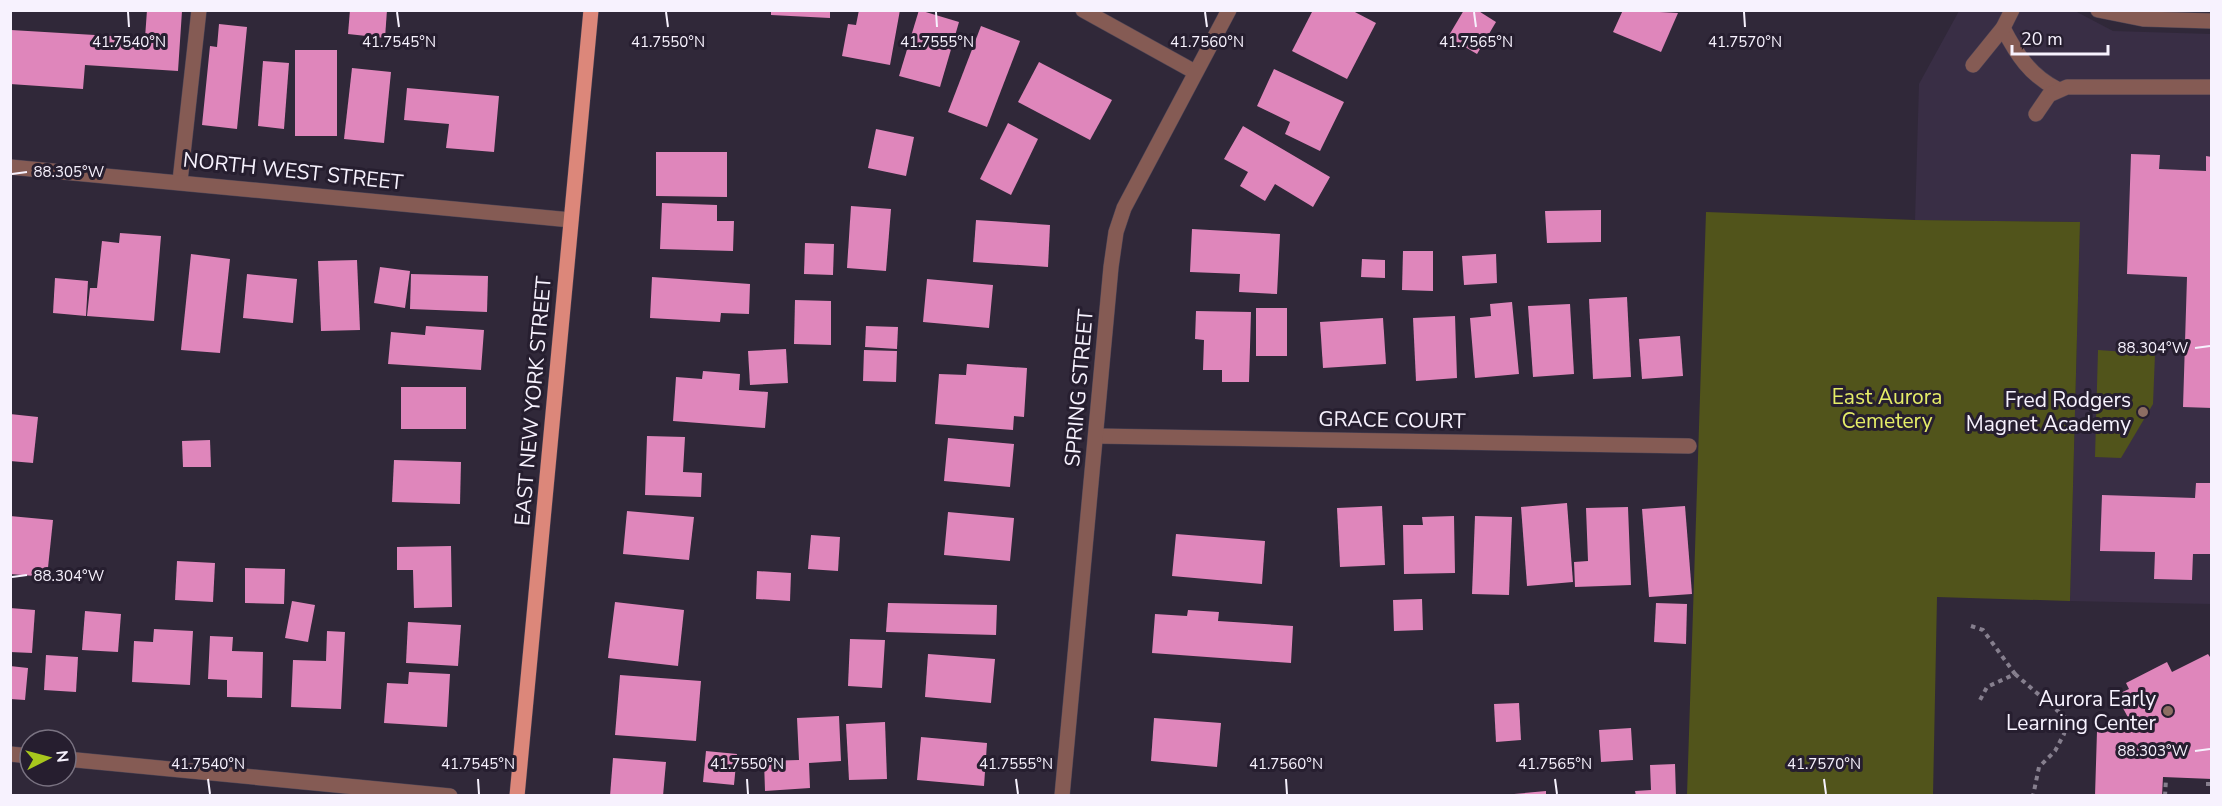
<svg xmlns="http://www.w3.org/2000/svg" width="2222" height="806" viewBox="0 0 2222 806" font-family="'Nunito Sans',sans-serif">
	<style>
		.built { fill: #392e45 }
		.green { fill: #51541b }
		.building { fill: #df86bb }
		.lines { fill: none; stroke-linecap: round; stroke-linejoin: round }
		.service-casing { stroke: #4c4455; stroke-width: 16 }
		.minor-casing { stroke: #4c4455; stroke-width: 16 }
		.primary-casing { stroke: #4c4455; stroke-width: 16 }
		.path { stroke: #867f8e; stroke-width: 4; stroke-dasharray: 4.5 4.5; stroke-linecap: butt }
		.service { stroke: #855b54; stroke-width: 15 }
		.minor { stroke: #855b54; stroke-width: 15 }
		.primary { stroke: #dc877a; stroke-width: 15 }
		.ticks { fill: none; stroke: #f7f2fe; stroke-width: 2 }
		.education-dot { fill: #8d6e63; stroke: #261e2f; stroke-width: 2 }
		.labels { text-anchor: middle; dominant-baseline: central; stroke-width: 6; stroke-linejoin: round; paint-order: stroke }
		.street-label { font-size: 21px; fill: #f7f2fe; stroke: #261e2f }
		.park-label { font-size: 21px; fill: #e5ed67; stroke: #261e2f }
		.poi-label { font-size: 21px; fill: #f7f2fe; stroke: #261e2f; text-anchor: end }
		.ticks-label { font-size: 15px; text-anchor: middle; fill: #f7f2fe; stroke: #261e2f; stroke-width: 6; stroke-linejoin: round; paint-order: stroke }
	</style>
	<rect width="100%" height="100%" fill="#302839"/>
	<path class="built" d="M1959 11H2075L2113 31 2211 34V604L2070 601 2080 222 1915 220 1919 84Z"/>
	<g class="green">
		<path d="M1706 212 1915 220 2080 222 2070 601 1937 597 1933 795H1687Z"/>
		<path d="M2098 350 2155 354 2153 404 2121 458 2095 457Z"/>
	</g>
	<g class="building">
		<path d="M147 10 182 11 178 71 85 65 83 89 10 84 11 30 145 38Z"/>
		<path d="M350 10H387L385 38 348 34Z"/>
		<path d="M771 10H830V18L771 15Z"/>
		<path d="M859 10H900L890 65 842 56 848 24 856 25Z"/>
		<path d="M919 10 959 22 940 87 899 76Z"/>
		<path d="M1313 10H1351L1376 23 1347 79 1292 51Z"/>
		<path d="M1464 10H1477L1496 22 1477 54 1448 37Z"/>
		<path d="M1623 10 1678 13 1661 52 1613 32Z"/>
		<path d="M219 24 247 27 237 129 202 125 210 46 217 47Z"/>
		<path d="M981 26 1020 41 987 127 948 112Z"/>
		<rect x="295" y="50" width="42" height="86"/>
		<path d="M263 61 289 63 284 129 258 126Z"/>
		<path d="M1039 62 1112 100 1090 140 1018 102Z"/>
		<path d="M352 68 391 72 384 143 344 139Z"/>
		<path d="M1274 69 1344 102 1320 151 1285 134 1290 122 1257 106Z"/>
		<path d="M407 88 499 96 494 152 446 148 449 124 404 120Z"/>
		<path d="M1008 123 1038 139 1011 195 980 179Z"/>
		<path d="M1243 126 1330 177 1313 207 1275 184 1265 201 1240 186 1248 172 1224 159Z"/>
		<path d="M876 129 914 137 906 176 868 168Z"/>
		<path d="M656 152H727V197L656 196Z"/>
		<path d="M2131 154 2160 155 2159 169 2206 171V156L2212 157V408L2183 407 2187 277 2127 274Z"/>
		<path d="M662 203 717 205V221H734L733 251 660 249Z"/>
		<path d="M851 206 891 209 886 271 847 268Z"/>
		<path d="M1601 210V242L1547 243 1545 211Z"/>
		<path d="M976 220 1050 225 1048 267 973 262Z"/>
		<path d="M1192 229 1280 234 1277 294 1239 292 1240 274 1190 272Z"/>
		<path d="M120 233 161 236 154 321 87 316 90 288H97L102 241 119 243Z"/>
		<path d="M805 243 834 244 833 275 804 274Z"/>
		<path d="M1403 251H1433V291L1402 290Z"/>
		<path d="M191 254 230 259 220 353 181 350Z"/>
		<path d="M1496 254 1497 283 1464 285 1462 256Z"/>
		<path d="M1362 259 1385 260V278L1361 277Z"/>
		<path d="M357 260 360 330 321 331 318 261Z"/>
		<path d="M380 267 410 271 405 308 374 303Z"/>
		<path d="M247 274 297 279 293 323 243 318Z"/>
		<path d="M411 274 488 276 487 312 410 309Z"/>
		<path d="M652 277 750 284 749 314 721 313 720 322 650 318Z"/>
		<path d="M55 278 88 281 86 316 53 313Z"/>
		<path d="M927 279 993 285 989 328 923 322Z"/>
		<path d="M1627 297 1631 377 1593 379 1589 299Z"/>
		<path d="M795 300 831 301V345L794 344Z"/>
		<path d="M1512 302 1519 374 1475 378 1470 318 1491 316 1490 304Z"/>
		<path d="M1570 304 1574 374 1533 377 1528 306Z"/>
		<rect x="1256" y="308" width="31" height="48"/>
		<path d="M1196 311 1251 312 1249 382H1222V370H1203L1204 340 1195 339Z"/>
		<path d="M1455 316 1457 378 1416 381 1413 318Z"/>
		<path d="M1383 318 1386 364 1323 368 1320 322Z"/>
		<path d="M426 326 484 330 481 370 388 364 391 332 425 335Z"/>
		<path d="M866 326 898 327 897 349 865 347Z"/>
		<path d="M1680 336 1683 376 1642 379 1639 339Z"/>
		<path d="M786 349 788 383 750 385 748 351Z"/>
		<path d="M864 350 897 351 896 382 863 381Z"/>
		<path d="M967 364 1027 368 1024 417 1014 416 1013 430 935 424 939 374 966 375Z"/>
		<path d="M703 371 740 374 739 390 768 392 765 428 673 421 676 377 702 379Z"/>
		<rect x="401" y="387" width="65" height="42"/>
		<path d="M10 414 38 417 33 463 10 461Z"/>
		<path d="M647 436 685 437 683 472 702 473 701 497 645 495Z"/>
		<path d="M948 438 1014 444 1010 487 944 481Z"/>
		<path d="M210 440 211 467H183L182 441Z"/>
		<path d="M394 460 461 462 460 504 392 502Z"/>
		<path d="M2196 483H2212V554H2193L2192 580 2154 579 2155 552 2100 551 2102 495 2195 498Z"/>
		<path d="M1567 503 1573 582 1527 586 1521 507Z"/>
		<path d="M1382 506 1385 565 1340 567 1337 508Z"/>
		<path d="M1685 506 1692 594 1649 597 1642 509Z"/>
		<path d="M1628 507 1631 585 1575 587 1574 562 1588 561 1586 508Z"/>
		<path d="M627 511 694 517 689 560 623 554Z"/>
		<path d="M948 512 1014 518 1010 561 944 555Z"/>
		<path d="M10 516 53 520 47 577 10 574Z"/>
		<path d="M1454 516 1455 573 1404 574 1403 525H1423L1422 517Z"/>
		<path d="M1475 516 1512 517 1509 595 1472 594Z"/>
		<path d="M1176 534 1265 541 1262 584 1172 576Z"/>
		<path d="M811 535 840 537 838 571 808 569Z"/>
		<path d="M451 546 452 607 414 608 413 570H397V547Z"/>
		<path d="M177 561 215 563 213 602 175 600Z"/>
		<path d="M245 568 285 569 284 604 245 603Z"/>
		<path d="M757 571 791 573 790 601 756 599Z"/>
		<path d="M1422 599 1423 630 1394 631 1393 600Z"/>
		<path d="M292 601 315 605 308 642 285 638Z"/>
		<path d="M615 602 684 610 678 666 608 658Z"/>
		<path d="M888 603 997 605 996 635 886 632Z"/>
		<path d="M1656 603 1687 604 1686 644 1654 642Z"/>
		<path d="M10 608 35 610 32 653 10 652Z"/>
		<path d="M1188 610 1219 612 1218 621 1293 626 1291 663 1152 653 1155 614 1187 616Z"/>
		<path d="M85 611 121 614 118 652 82 650Z"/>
		<path d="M408 622 461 625 458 666 406 663Z"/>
		<path d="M154 629 193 631 190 685 132 682 134 641 153 642Z"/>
		<path d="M327 631 345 632 341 709 291 707 293 660 326 661Z"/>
		<path d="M210 636 233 637 232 651 263 652 262 698 227 697V680L208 679Z"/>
		<path d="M850 639 885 640 882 688 848 686Z"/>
		<path d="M928 654 995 659 991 703 925 697Z"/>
		<path d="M2208 654 2212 660V779L2163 777 2162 796H2095L2097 731 2132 732V725L2116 695 2129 689 2126 683 2167 662 2172 672Z"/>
		<path d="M46 655 78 657 76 692 44 690Z"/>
		<path d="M10 666 28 668 25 700 10 699Z"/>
		<path d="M409 672 450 674 447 727 384 723 387 683 408 684Z"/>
		<path d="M620 675 701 681 696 741 615 735Z"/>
		<path d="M1519 703 1521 740 1496 742 1494 704Z"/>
		<path d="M839 716 841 761 809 763 810 788 765 791 764 761 799 760 797 718Z"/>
		<path d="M1154 718 1221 723 1217 767 1151 761Z"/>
		<path d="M885 722 887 779 849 780 846 724Z"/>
		<path d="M1631 728 1633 760 1601 762 1599 730Z"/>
		<path d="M921 737 987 743 984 786 917 780Z"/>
		<path d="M706 751 737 754 734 785 703 782Z"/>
		<path d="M613 758 666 762 663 796H610Z"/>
		<path d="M1675 764 1676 796H1636L1635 791 1651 790 1650 765Z"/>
		<path d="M1546 791V796H1514V794Z"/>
	</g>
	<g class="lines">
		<g class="service-casing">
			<g id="service">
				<path d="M2003 28C2017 55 2030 75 2057 89"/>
				<path d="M1973 65 2003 28 2012 10"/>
				<path d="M2036 114 2049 95 2067 87H2212"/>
				<path d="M180 181 199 10"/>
			</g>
		</g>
		<g class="minor-casing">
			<g id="minor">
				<path d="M1083 10 1195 72"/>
				<path d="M2098 10 2143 19 2212 21"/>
				<path d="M10 167 571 220"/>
				<path d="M1096 436 1689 446"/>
				<path d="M10 754 30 756"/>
				<path d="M66 759 450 796"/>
				<path d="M1062 796 1111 267 1116 232 1124 208 1229 10"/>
			</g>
		</g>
		<g class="primary-casing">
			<path id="primary" d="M517 796 591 10"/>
		</g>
		<g class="path">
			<path d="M1971 626 1983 630 2015 674 1987 687 1980 700"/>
			<path d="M2015 674 2067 719 2064 734 2055 751 2039 767 2033 796"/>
			<path d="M2206 784H2212"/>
			<path d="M2165 796 2166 779"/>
		</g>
		<use href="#service" class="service"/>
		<use href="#minor" class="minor"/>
		<use href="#primary" class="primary"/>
	</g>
	<path class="ticks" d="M128 12 129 27M397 12 399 27M666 12 668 27M936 12 937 27M1205 12 1207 27M1474 12 1476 27M1744 12 1745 27M12 174 27 172M2195 348 2210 346M12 577 27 575M2195 751 2210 749M208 779 210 794M478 779 479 794M747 779 748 794M1016 779 1018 794M1286 779 1287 794M1555 779 1557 794M1824 779 1826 794"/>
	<g class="education-dot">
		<circle cx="2143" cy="412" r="6"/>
		<circle cx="2168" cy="711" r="6"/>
	</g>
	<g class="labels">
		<g class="street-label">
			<text transform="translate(293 171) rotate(6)">NORTH WEST STREET</text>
			<text transform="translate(1079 388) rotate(-85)">SPRING STREET</text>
			<text transform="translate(533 401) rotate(-85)">EAST NEW YORK STREET</text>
			<text transform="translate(1392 420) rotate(1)">GRACE COURT</text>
		</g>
		<g class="park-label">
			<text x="1887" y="397">East Aurora<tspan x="1887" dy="24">Cemetery</tspan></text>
		</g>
		<g class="poi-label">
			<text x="2131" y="400">Fred Rodgers<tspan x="2131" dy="24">Magnet Academy</tspan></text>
			<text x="2156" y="699">Aurora Early<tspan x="2156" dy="24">Learning Center</tspan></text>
		</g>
	</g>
	<g class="ticks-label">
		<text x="129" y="47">41.7540°N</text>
		<text x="399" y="47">41.7545°N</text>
		<text x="668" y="47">41.7550°N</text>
		<text x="937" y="47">41.7555°N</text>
		<text x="1207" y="47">41.7560°N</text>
		<text x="1476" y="47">41.7565°N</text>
		<text x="1745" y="47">41.7570°N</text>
		<text x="69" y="177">88.305°W</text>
		<text x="2153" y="353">88.304°W</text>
		<text x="69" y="581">88.304°W</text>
		<text x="2153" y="756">88.303°W</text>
		<text x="208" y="769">41.7540°N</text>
		<text x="478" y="769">41.7545°N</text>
		<text x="747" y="769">41.7550°N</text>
		<text x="1016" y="769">41.7555°N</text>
		<text x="1286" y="769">41.7560°N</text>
		<text x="1555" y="769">41.7565°N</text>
		<text x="1824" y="769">41.7570°N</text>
	</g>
	<rect width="2222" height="806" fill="none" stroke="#f7f2fe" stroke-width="24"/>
	<g transform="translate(48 758) rotate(84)"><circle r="28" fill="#261e2f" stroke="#7a7382" stroke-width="1.5"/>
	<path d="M0-4.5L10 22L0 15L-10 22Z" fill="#a8c71d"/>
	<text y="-9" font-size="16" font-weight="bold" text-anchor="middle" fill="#f7f2fe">N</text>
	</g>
	<path d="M2012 45v9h96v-9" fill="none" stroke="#f7f2fe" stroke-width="3"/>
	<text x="2021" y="45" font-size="18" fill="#f7f2fe" stroke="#261e2f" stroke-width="4.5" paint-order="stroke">20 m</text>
</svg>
